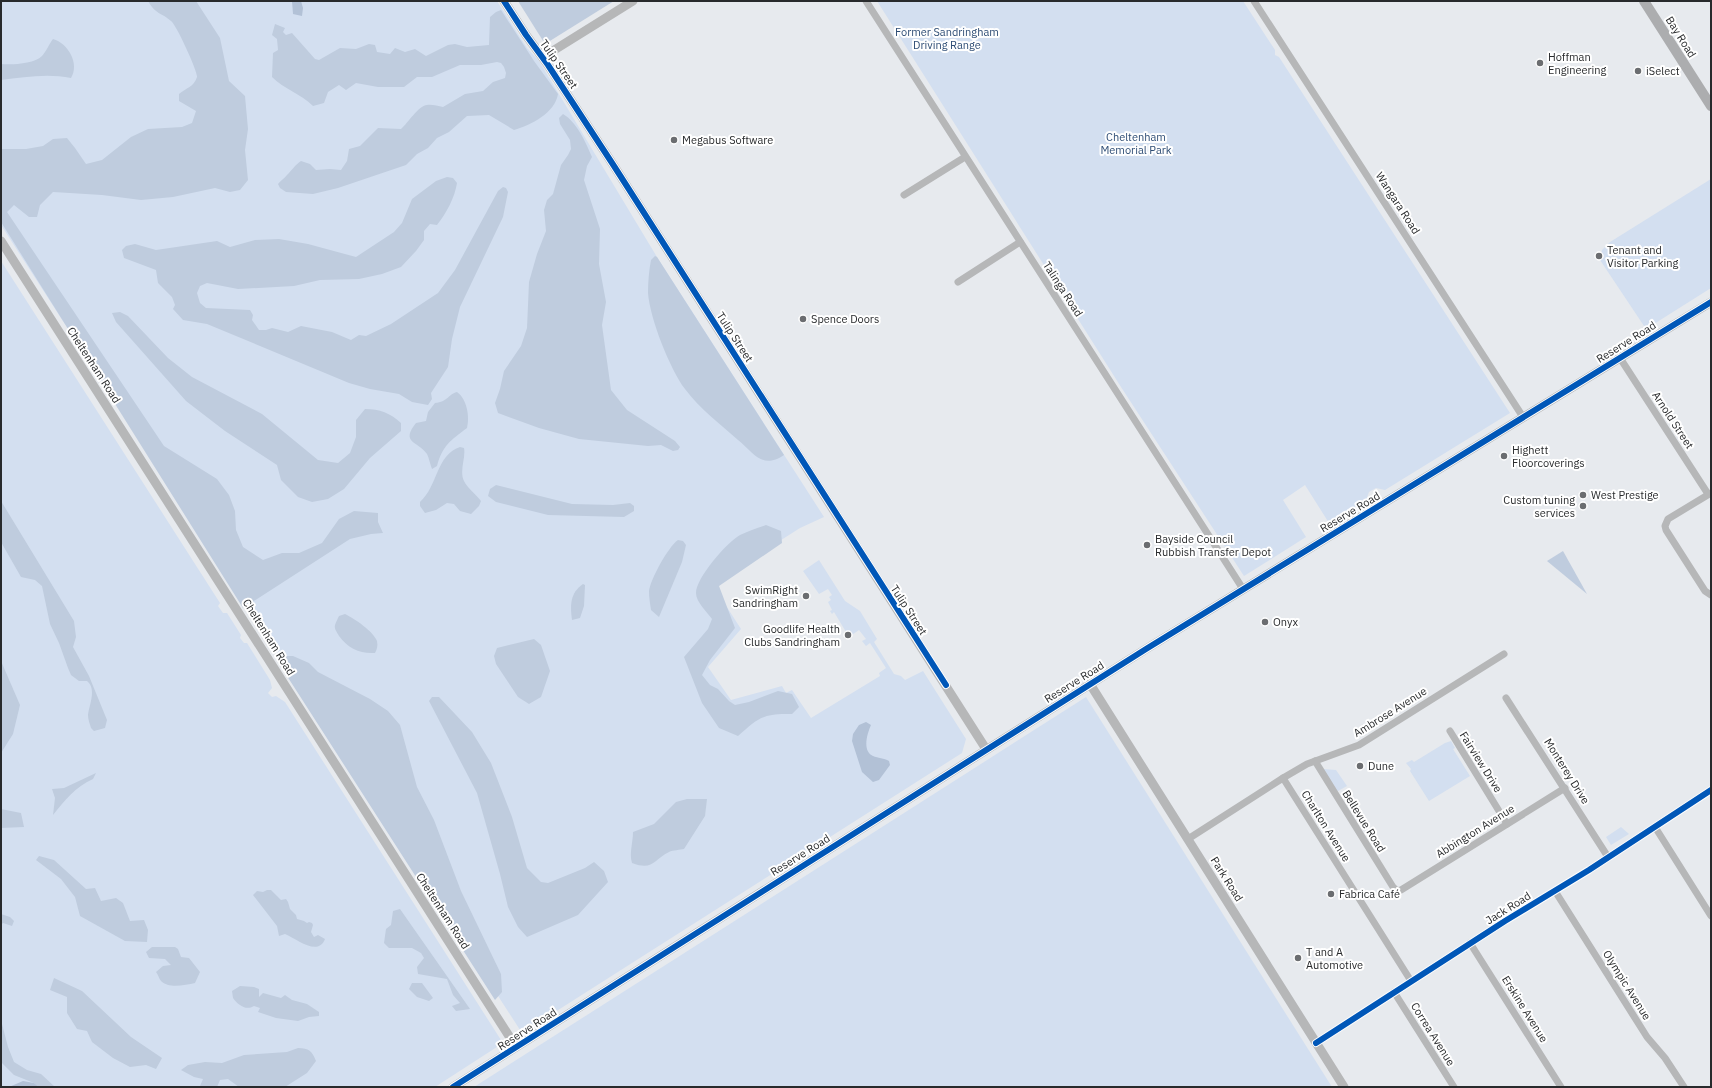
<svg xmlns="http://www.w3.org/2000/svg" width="1712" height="1088" viewBox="0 0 1712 1088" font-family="'IBM Plex Sans',sans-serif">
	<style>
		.green { fill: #d3dff0 }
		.forest { fill: #bfccde }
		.water { fill: #b2c1d6 }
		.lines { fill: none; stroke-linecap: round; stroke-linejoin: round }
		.minor { stroke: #b6b7b8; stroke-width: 7 }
		.tertiary { stroke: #b6b7b8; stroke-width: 9 }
		.secondary { stroke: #acadaf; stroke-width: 10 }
		.cycleway-casing { stroke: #fff; stroke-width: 8 }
		.cycleway { stroke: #0057b8; stroke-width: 6 }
		.poi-dot { fill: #6b6d70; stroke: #fff; stroke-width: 1.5 }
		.labels { text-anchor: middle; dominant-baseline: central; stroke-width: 4; stroke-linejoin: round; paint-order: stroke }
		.park-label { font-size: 11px; fill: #2d4c74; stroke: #fff }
		.street-label { font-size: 11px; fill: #282a2c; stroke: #fff }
		.poi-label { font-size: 11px; fill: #282a2c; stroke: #fff; text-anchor: start }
	</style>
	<rect width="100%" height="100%" fill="#e7eaee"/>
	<g class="green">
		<path d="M1 1H497L527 48 539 61 657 257 824 517 800 528 712 584 741 629 708 667 731 700 782 686 786 693 792 690 811 718 880 676 879 673 886 668 870 643 866 646 862 641 866 639 859 630 849 637 834 612 832 614 830 611 832 610 828 602 831 600 829 597 832 595 828 589 819 594 803 571 819 560 845 601 860 611 877 639 874 642 894 674 901 676 905 680 923 671 966 739 962 753 522 1033 1 225Z"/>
		<path d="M877 1H1243L1275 50V55L1279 57 1510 413 1385 490 1376 488 1369 492 1366 500 1329 523 1305 485 1283 500 1306 537 1244 576 1121 387Z"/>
		<path d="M1711 179V288L1646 329 1600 260 1602 250 1610 242Z"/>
		<path d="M1 261 220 603 218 606 223 613H227L241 635 240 638 244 643H247L270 680 272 688 268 693 272 697 276 696 285 702 501 1040 500 1045 435 1087H1Z"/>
		<path d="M1086 697 1332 1087H474Z"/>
		<path d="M1451 741 1455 748 1453 749 1470 776 1429 801 1410 771 1411 769 1406 763 1412 760 1414 762 1445 743Z"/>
		<path d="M1323 769 1336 770 1347 786 1338 791 1336 790Z"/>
		<path d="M1621 827 1629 834 1611 845 1606 837Z"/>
	</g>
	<g class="forest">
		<path d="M148 1H196L220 38 229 81 245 96 248 129 245 150 248 180 240 190 230 192 215 188 173 197 141 200 102 195 53 192 40 205 37 217H29L14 205 7 212 164 446 217 479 229 495 235 511 236 530 243 547 263 560 282 553H299L322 543 339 519 354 511 378 513V522L383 533 371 534 350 539 243 608 1 222V149H26L43 146 53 139 67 138 75 148 86 164 102 160 131 137 148 129 182 127 192 123 196 111 179 101V94C186 88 194 87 197 77 198 72 176 24 171 21 161 12 156 15 148 1Z"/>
		<path d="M518 1H614L545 44Z"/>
		<path d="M501 10 534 61 558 94C555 113 531 125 514 130L489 115 467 116 449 132 437 138 428 148 417 154 406 165 338 188 313 194 286 192 280 188 278 184C281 180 284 179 287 175 292 170 295 165 301 161L310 164 316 170 330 169 341 170 347 161 349 149 360 146 378 128 401 129C408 123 418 106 427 105 431 104 438 106 443 107L465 94 483 91 493 82 505 78 506 73 504 67 501 63 497 62 481 65H460L432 77H417L404 87H378L356 83 346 90 339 85 328 92 324 103 313 106C301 94 284 89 272 77L273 53 278 50 277 39 272 35 275 24 285 28 283 32 286 35 292 33 315 59 319 60 340 48 356 49 369 44 375 45 377 52 390 54 395 48 405 52 415 49 426 56 448 45 455 44 467 47 489 45 490 17 496 12Z"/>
		<path d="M53 39C68 43 80 64 71 78 48 73 24 77 1 80V64C12 65 34 64 42 56 46 52 49 44 53 39Z"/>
		<path d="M563 114C577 122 586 143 592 157L587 166 584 180 600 229 599 264 606 302 602 325 611 390 627 410 675 441 680 447 678 450 673 451 661 445 648 446 579 439 539 428 498 413 495 403 500 389 504 371 521 346 527 328 529 282 537 254 546 231 544 210 547 200 553 194 561 165 568 155 571 149 570 140 560 124 559 118Z"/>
		<path d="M447 177 453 178 457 183C455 197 446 214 437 225L430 224 424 231V240L416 251 401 267 382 274 359 279 320 280 294 286 238 289 207 283 200 286 197 293 200 303 206 308 250 310 253 315 252 320 259 330H266L272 328 288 332 301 326 332 332 351 340 359 335 366 336 391 324 438 293 455 270 498 191 503 187 506 188 508 192 503 217 460 307 452 339 448 367 431 393 432 399 428 405 412 402 399 394 370 389 349 383 207 324 183 320 173 309 175 305 172 297 158 283 156 270 124 258 122 250 126 246 135 244 156 250 217 241 230 247 255 240 279 239 308 244 356 257 394 232 402 223 412 199 436 181Z"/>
		<path d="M655 256 657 257 784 455C762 470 754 453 738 440 720 424 700 409 685 389 670 369 650 319 648 293 648 282 649 270 651 260Z"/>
		<path d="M120 312 128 316 168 358 192 377 262 414 318 460 338 463 350 453 356 437V420L365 409C380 409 390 413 401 423V431L370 458 344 489 328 499 312 502 298 497 281 480 277 465 225 431 186 401 116 322 112 313Z"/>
		<path d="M457 392C467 399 470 417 467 428 450 441 443 445 437 466L432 469C430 464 429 458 427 454 418 441 400 443 416 423L426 421 428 412 435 403C448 402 447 395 457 392Z"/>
		<path d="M460 447 464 448C466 458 459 471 464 481 467 488 476 494 481 501L479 506 471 514 460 511 454 504 447 503 436 510 425 513 420 506V502C438 486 436 455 460 447Z"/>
		<path d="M496 485 572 504 613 505 630 503 634 506V511L624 517 548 515 496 502 488 496 490 489Z"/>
		<path d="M1 501 74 621 76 637 73 647 89 676 107 720 105 728 94 731 91 728C90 724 88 720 88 715 89 705 97 689 87 681H79L71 675 68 668 59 643 50 624 42 586 35 580 21 577 1 542Z"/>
		<path d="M766 525 781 531 782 543 719 586 735 628 710 660 702 675 710 685 718 689 729 701 735 705 749 702 778 691 792 694 799 707 792 714C763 713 758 718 738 736L719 728 702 703 684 657 708 629 712 619C707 612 696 602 696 593 696 578 727 542 740 535 748 531 758 528 766 525Z"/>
		<path d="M678 540 683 541 686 545 682 562 659 617 651 610C650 604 649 597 649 591 650 580 668 547 678 540Z"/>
		<path d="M1563 551 1587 594 1547 561Z"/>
		<path d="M583 584 585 585 584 606 580 618 572 620C570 605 570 593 583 584Z"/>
		<path d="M345 614C355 619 373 631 377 641 378 646 377 649 375 653 360 654 349 649 339 636 337 632 334 629 335 625 336 622 338 618 339 616Z"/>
		<path d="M534 639 541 645 550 671 541 697 529 704 518 697 496 664 494 656 497 648Z"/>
		<path d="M285 656H293L309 663 318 672 370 699 388 711 400 725 417 787 434 820 461 891 501 974 502 992 495 1000 278 662Z"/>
		<path d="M1 661 20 705 13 734 1 753Z"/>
		<path d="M432 697H439L472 732 491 763 512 817 527 868 541 882 548 883 585 868 594 862 604 871 608 882 578 915 527 937 518 927 508 907 500 874 477 793 429 701Z"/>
		<path d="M96 773 93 779C75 787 65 800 53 815L55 798 52 789 64 788Z"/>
		<path d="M687 799H707L705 816 684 849C680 850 673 850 669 852 653 860 653 871 632 863 629 853 633 843 633 832L654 824 676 802Z"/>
		<path d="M1 809 21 813 24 827 1 828Z"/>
		<path d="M39 856 54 860 86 889 95 888 101 901 116 898 123 903 130 921 144 920 148 930 147 942 125 941 80 916 75 897 61 879 36 860Z"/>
		<path d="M267 890H271L281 900 286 899 288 902 290 909 296 915 297 919 304 921 307 923 309 922 312 923 313 925 311 932 314 937 318 935 325 939C318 957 297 939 285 934L279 936 277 926 253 895 257 891 263 892Z"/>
		<path d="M400 909 470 1009 456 1011 452 1006 460 1003 453 995 447 979 418 974 417 967 424 958 421 953 412 948H389L384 943 386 929 391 925 393 911Z"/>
		<path d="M1 914 10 917 14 921 12 926 3 923 1 925Z"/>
		<path d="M152 947H175L178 949 181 957 189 958 200 972 195 983C185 985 169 989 161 981 159 979 158 974 156 972L163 966 171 965 165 959 149 958 146 952Z"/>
		<path d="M54 978 82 991 131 1037 162 1058 156 1069 146 1065 130 1067 113 1058 92 1042 87 1031 77 1029 67 1013V997L50 990Z"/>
		<path d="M412 983H422L433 998 429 1001 417 997 409 989Z"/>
		<path d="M240 986 254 987 259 989V997L263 993 281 998 285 995 292 1000 307 1004 319 1012V1016L309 1017 298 1021 276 1018 258 1012 260 1008 254 1006C246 1011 238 1005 233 998L232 991Z"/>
		<path d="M1 1020 8 1047 14 1062 27 1070 41 1074 55 1087H39L34 1083 14 1075 1 1062Z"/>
		<path d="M298 1048C309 1048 312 1051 316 1061L307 1073 285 1087H239L228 1079 220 1080 217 1087 200 1086 203 1079 194 1077 181 1070 188 1065 205 1062 222 1063 244 1055 287 1052Z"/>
	</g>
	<g class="water">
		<path d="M292 1H301L303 8 302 16 293 14Z"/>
		<path d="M866 722 871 725C867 734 862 751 873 756 878 758 884 758 889 761L890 765 879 780 873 782 862 772 852 741 853 734 859 725Z"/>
		<path d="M23 1081 34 1083 39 1087H9Z"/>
	</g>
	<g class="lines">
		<g class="minor">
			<path d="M866 1 1243 589"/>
			<path d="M1254 1 1523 417"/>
			<path d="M904 195 965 157"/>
			<path d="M958 282 1020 242"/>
			<path d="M1620 358 1708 494"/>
			<path d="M1711 493 1668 519 1665 526 1666 530 1705 591 1711 595"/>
			<path d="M1506 698 1608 857"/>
			<path d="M1450 731 1507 824"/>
			<path d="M1315 761 1393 887 1397 891 1401 890 1565 788"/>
			<path d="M1283 778 1307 764 1359 745 1504 654"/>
			<path d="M1655 827 1711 916"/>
			<path d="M1188 839 1283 778 1411 981"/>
			<path d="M1555 891 1647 1037 1665 1058 1684 1087"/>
			<path d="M1470 943 1561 1087"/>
			<path d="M1394 992 1454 1087"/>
			<path d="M1316 1043 1505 921 1589 870 1711 790"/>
		</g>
		<g class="tertiary">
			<path d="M504 1 526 35 548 65 614 166 986 749"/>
			<path d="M543 57 633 1"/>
			<path d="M1 241 516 1047"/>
			<path d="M1090 684 1344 1087"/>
			<path d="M453 1087 1146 649 1711 302"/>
		</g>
		<path class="secondary" d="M1644 1 1711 106"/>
		<g class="cycleway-casing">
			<g id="cycleway">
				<path d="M504 1 526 35 548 65 614 166 946 685"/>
				<path d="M1316 1043 1505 921 1589 870 1711 790"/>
				<path d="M453 1087 1146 649 1711 302"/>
			</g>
		</g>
		<use href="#cycleway" class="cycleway"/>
	</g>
	<g class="poi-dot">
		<circle cx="1540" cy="63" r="4"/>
		<circle cx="1638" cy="71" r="4"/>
		<circle cx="674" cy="140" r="4"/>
		<circle cx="1599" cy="256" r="4"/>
		<circle cx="803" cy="319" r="4"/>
		<circle cx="1504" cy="456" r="4"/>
		<circle cx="1583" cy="495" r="4"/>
		<circle cx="1583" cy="506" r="4"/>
		<circle cx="1147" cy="545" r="4"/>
		<circle cx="806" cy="596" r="4"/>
		<circle cx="1265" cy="622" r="4"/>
		<circle cx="848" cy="635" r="4"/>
		<circle cx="1360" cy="766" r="4"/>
		<circle cx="1331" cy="894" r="4"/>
		<circle cx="1298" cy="958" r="4"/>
	</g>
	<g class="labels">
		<g class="park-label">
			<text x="947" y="32">Former Sandringham<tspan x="947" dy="13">Driving Range</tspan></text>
			<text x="1136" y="137">Cheltenham<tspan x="1136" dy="13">Memorial Park</tspan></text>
		</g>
		<g class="street-label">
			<text transform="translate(1681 37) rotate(58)">Bay Road</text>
			<text transform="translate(559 64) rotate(55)">Tulip Street</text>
			<text transform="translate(1398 203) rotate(57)">Wangara Road</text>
			<text transform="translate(1063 289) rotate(57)">Talinga Road</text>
			<text transform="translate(735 337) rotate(57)">Tulip Street</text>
			<text transform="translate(1626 342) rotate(-32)">Reserve Road</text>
			<text transform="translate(94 365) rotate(57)">Cheltenham Road</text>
			<text transform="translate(1673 420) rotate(57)">Arnold Street</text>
			<text transform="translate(1350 512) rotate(-31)">Reserve Road</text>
			<text transform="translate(909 610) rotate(57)">Tulip Street</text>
			<text transform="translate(269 637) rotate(58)">Cheltenham Road</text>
			<text transform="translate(1074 682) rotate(-32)">Reserve Road</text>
			<text transform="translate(1390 712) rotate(-32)">Ambrose Avenue</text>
			<text transform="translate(1481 762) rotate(58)">Fairview Drive</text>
			<text transform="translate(1567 771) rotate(58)">Monterey Drive</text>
			<text transform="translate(1364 821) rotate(58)">Bellevue Road</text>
			<text transform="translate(1326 826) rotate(58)">Charlton Avenue</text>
			<text transform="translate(1475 831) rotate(-32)">Abbington Avenue</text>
			<text transform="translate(800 855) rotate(-32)">Reserve Road</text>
			<text transform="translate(1227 879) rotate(58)">Park Road</text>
			<text transform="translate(1508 908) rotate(-32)">Jack Road</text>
			<text transform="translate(443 911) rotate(57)">Cheltenham Road</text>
			<text transform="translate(1627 985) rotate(58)">Olympic Avenue</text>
			<text transform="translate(1525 1009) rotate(58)">Erskine Avenue</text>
			<text transform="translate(527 1029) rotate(-33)">Reserve Road</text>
			<text transform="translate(1433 1034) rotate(58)">Correa Avenue</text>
		</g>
		<g class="poi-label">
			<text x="1548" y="57">Hoffman<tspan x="1548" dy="13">Engineering</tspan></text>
			<text x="1646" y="71">iSelect</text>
			<text x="682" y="140">Megabus Software</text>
			<text x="1607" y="250">Tenant and<tspan x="1607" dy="13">Visitor Parking</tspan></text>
			<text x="811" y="319">Spence Doors</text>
			<text x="1512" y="450">Highett<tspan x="1512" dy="13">Floorcoverings</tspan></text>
			<text x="1591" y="495">West Prestige</text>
			<text x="1575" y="500" text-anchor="end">Custom tuning<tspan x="1575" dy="13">services</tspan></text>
			<text x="1155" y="539">Bayside Council<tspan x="1155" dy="13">Rubbish Transfer Depot</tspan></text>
			<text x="798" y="590" text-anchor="end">SwimRight<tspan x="798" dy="13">Sandringham</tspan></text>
			<text x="1273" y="622">Onyx</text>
			<text x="840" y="629" text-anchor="end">Goodlife Health<tspan x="840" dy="13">Clubs Sandringham</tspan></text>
			<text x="1368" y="766">Dune</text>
			<text x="1339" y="894">Fabrica Café</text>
			<text x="1306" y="952">T and A<tspan x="1306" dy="13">Automotive</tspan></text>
		</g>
	</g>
	<rect width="1712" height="1088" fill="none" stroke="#282a2c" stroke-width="4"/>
</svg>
